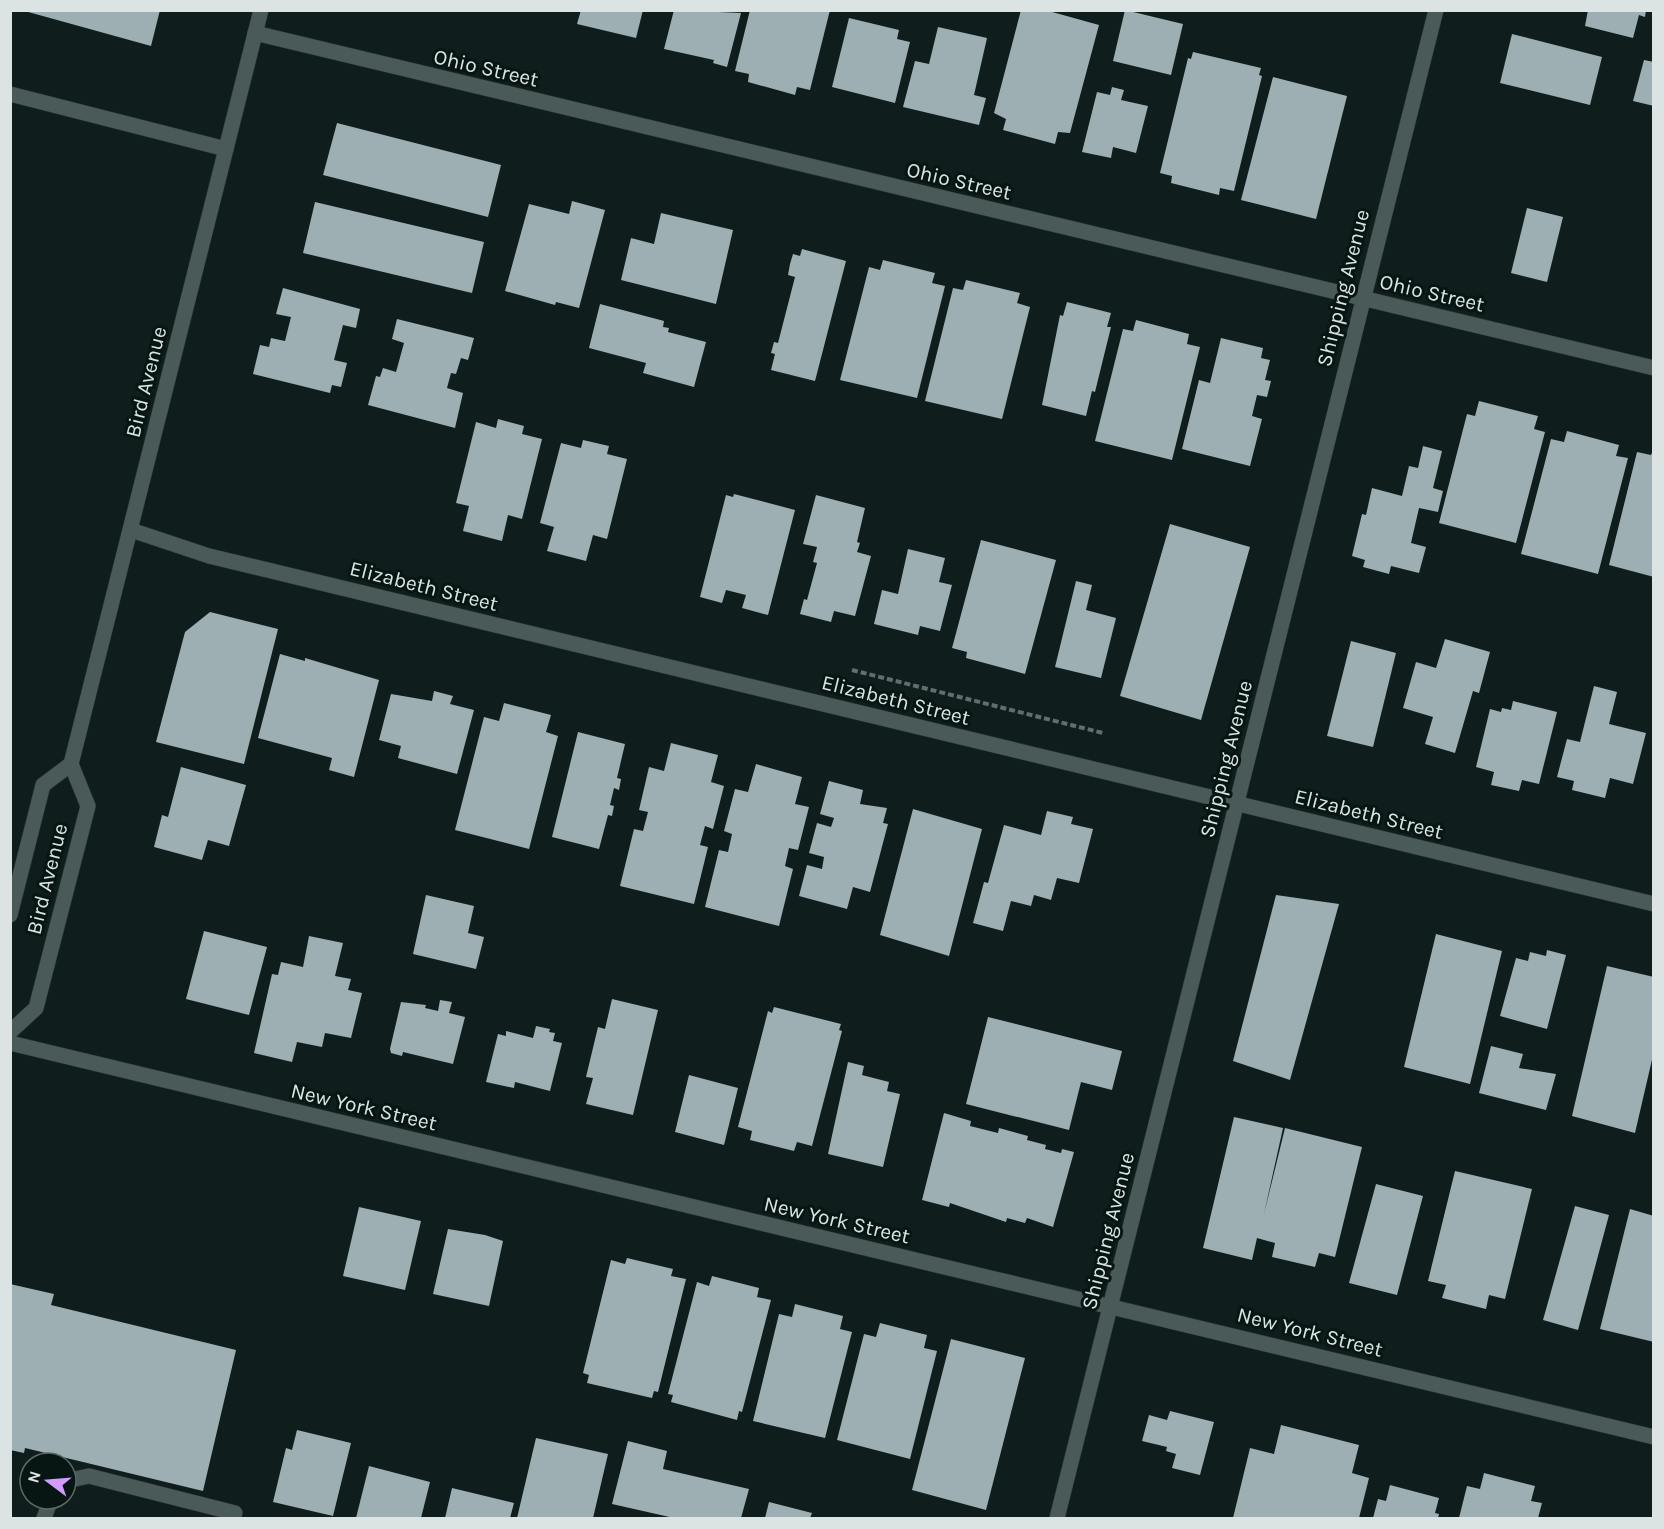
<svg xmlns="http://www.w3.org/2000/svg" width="1664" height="1529" viewBox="0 0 1664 1529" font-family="Karla,sans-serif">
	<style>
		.building { fill: #9dafb2 }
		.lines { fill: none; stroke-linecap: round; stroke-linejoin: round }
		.minor-casing { stroke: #303837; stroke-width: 16 }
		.path { stroke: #616e6c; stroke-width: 4; stroke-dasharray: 6 3; stroke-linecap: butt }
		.minor { stroke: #495a58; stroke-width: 15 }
		.labels { text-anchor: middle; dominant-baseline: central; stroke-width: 6; stroke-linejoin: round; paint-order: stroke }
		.street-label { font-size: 21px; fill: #dbe4e3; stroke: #071513 }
	</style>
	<rect width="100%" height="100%" fill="#0f1e1c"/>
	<g class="building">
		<path d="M21 10H160L151 46Z"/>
		<path d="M581 10H643L636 38 577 24Z"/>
		<path d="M674 10 741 13 727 67 713 63 714 60 664 49Z"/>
		<path d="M750 10H830L810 90 797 87 795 95 748 82 749 74 735 71Z"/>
		<path d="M1021 10H1045L1099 25 1070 133 1058 132 1055 144 1003 130 1006 119 994 113Z"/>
		<path d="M1125 10 1183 24 1171 75 1113 61Z"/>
		<path d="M1588 10H1646L1645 17 1639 15 1633 38 1585 26Z"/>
		<path d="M849 18 899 30 897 39 910 42 895 103 832 87Z"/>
		<path d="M938 27 987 38 974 95 986 98 979 125 903 107 915 61 929 64Z"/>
		<path d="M1512 34 1602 57 1590 105 1500 83Z"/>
		<path d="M1193 52 1261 68 1259 75 1262 76 1234 191 1220 188 1219 195 1171 183 1172 176 1160 173 1188 58 1191 59Z"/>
		<path d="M1644 60 1654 62V106L1633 101Z"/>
		<path d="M1273 77 1347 96 1316 219 1241 200Z"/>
		<path d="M1112 87 1124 90 1121 100 1148 106 1136 153 1113 147 1111 158 1082 152 1097 92 1110 95Z"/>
		<path d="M337 123 501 165 488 217 323 175Z"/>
		<path d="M572 201 605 210 579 308 556 302 555 305 505 291 529 204 569 214Z"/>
		<path d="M315 202 484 242 472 293 303 253Z"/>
		<path d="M1527 208 1563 217 1547 282 1511 273Z"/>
		<path d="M661 213 733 230 716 304 621 280 631 238 654 244Z"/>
		<path d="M802 249 846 261 815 381 771 370 775 354 771 353 774 342 778 343 795 277 788 275 790 264 793 254 800 256Z"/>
		<path d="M883 260 935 273 932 283 945 286 917 398 840 380 869 267 880 270Z"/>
		<path d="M966 280 1020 293 1017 303 1030 307 1002 419 925 401 953 288 963 290Z"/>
		<path d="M283 288 360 309 356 328 343 325 334 360 347 363 341 387 332 385 330 393 253 374 260 345 269 347 271 338 285 341 291 317 276 314Z"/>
		<path d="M1067 302 1111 313 1107 327H1111L1095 392 1092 391 1086 416 1042 405 1060 315 1063 316Z"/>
		<path d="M600 304 664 321 663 327 669 328 668 332 706 342 694 387 643 373 646 363 589 348Z"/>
		<path d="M397 319 474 338 468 360 461 358 456 374 451 373 447 388 463 393 455 428 368 405 376 376 380 377 383 368 396 372 404 343 392 339Z"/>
		<path d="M1136 320 1189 334 1187 344 1200 347 1172 460 1095 441 1123 329 1133 331Z"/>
		<path d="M1221 338 1263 348 1261 358 1270 360 1265 380 1271 381 1267 397 1257 395 1252 416 1262 419 1250 466 1182 449 1199 380 1210 383Z"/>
		<path d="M1479 401 1538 416 1534 429 1545 432 1516 543 1439 523 1467 414 1475 416Z"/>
		<path d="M498 419 524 426 522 434 542 439 522 519 508 515 502 541 463 531 469 506 456 503 476 422 496 428Z"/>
		<path d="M1567 431 1619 445 1616 456 1628 458 1598 574 1521 554 1551 439 1564 442Z"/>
		<path d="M583 440 609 446 607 454 627 459 607 539 593 535 586 561 547 551 554 527 540 523 561 443 581 448Z"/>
		<path d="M1423 446 1442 451 1433 488 1443 491 1438 512 1419 508 1411 543 1426 547 1419 573 1391 566 1389 574 1363 567 1365 560 1352 556 1362 514 1366 515 1372 488 1402 496 1409 466 1418 468Z"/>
		<path d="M1654 448V577L1609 565 1637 452 1651 455Z"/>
		<path d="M734 494 795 510 768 615 742 608 746 595 726 590 722 603 700 597 726 495 733 497Z"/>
		<path d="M816 495 865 508 857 542 860 543 857 552 871 556 855 616 834 611 831 622 800 614 804 599 807 600 817 563 813 562 817 547 803 544Z"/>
		<path d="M1170 524 1250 547 1201 720 1120 696Z"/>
		<path d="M981 540 1056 560 1025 674 966 658 967 652 952 648Z"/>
		<path d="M908 549 945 558 939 582 952 585 940 631 920 626 918 635 874 624 882 590 898 594Z"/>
		<path d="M1076 581 1092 585 1086 610 1116 618 1101 678 1055 667Z"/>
		<path d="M210 612 278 629 244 764 156 742 185 632Z"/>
		<path d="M1445 639 1490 652 1479 693 1473 691 1455 753 1425 744 1433 717 1403 708 1416 662 1436 668Z"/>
		<path d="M1351 641 1396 653 1373 747 1327 736Z"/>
		<path d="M280 654 305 661V658L379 680 354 777 329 770 332 758 258 738Z"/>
		<path d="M1594 686 1617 692 1609 724 1646 733 1633 784 1610 778 1605 798 1572 790 1574 781 1557 777 1567 739 1580 742Z"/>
		<path d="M434 691 453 696 450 704 474 710 457 774 398 758 401 746 379 740 391 694 432 701Z"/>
		<path d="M1513 701 1557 712 1539 784 1522 780 1519 791 1491 785 1494 772 1476 767 1490 709 1501 712 1502 708 1511 710Z"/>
		<path d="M504 703 551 715 546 732 558 736 529 849 455 830 484 717 499 721Z"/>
		<path d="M578 732 625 744 617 778 621 779 619 790 614 788 610 805 614 806 612 816 608 815 599 849 552 837Z"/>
		<path d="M671 743 718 755 711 782 724 786 713 829 705 826 700 845 708 847 694 904 620 886 634 829 643 831 648 812 639 810 649 767 664 771Z"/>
		<path d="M756 764 802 777 795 804 809 807 798 850 789 848 785 866 793 869 779 926 705 907 719 850 728 852 732 834 724 831 735 789 748 792Z"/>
		<path d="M181 767 246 785 229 846 208 840 202 860 154 847 162 815 168 817Z"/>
		<path d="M829 781 863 790 860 804 887 808 883 823 888 824 870 892 853 887 847 909 799 896 807 865 822 869 824 857 809 853 817 823 831 827 834 818 820 814Z"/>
		<path d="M913 809 982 829 949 956 880 935Z"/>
		<path d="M1047 811 1073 817 1071 824 1093 829 1079 883 1057 878 1051 900 1034 895 1031 906 1011 901 1003 931 973 923 984 882 988 883 1004 825 1041 835Z"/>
		<path d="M426 895 474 906 468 933 484 937 476 969 413 954Z"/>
		<path d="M1276 895 1339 904 1290 1080 1233 1061Z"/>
		<path d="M204 931 267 947 249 1015 186 999Z"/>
		<path d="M1436 934 1502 951 1470 1084 1404 1067Z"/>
		<path d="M309 936 343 943 335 976 351 979 348 990 362 993 351 1038 325 1033 322 1047 297 1042 292 1062 254 1053 272 974 278 975 281 962 303 967Z"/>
		<path d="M1547 950 1566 955 1547 1029 1500 1016 1516 958 1528 961 1530 952 1546 956Z"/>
		<path d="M1607 966 1654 977V1051L1635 1133 1572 1116Z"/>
		<path d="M612 999 658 1010 633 1115 586 1104 593 1078 586 1077 598 1027 605 1029Z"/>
		<path d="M440 1000 452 1002 449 1013 465 1017 453 1064 403 1052 402 1056 391 1053 390 1049 401 1002 426 1005 425 1008 438 1011Z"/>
		<path d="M774 1007 841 1024 839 1030 842 1031 812 1146 797 1142 794 1151 750 1140 752 1131 738 1127 768 1011 772 1013Z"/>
		<path d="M988 1017 1122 1051 1112 1090 1081 1082 1069 1130 966 1104Z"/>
		<path d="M536 1026 550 1029 549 1032 555 1033 553 1041 562 1043 550 1091 515 1082 514 1088 486 1082 498 1034 506 1036V1031L533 1038Z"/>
		<path d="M1491 1046 1523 1054 1519 1068 1556 1074 1546 1110 1479 1093Z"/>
		<path d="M848 1062 864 1066 862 1075 889 1082 887 1091 900 1094 883 1167 828 1154Z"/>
		<path d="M689 1075 738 1088 724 1145 675 1132Z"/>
		<path d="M944 1113 971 1121 970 1126 998 1133 999 1128 1028 1136 1027 1140 1046 1145 1045 1149 1061 1153 1062 1149 1074 1152 1053 1227 1027 1218 1025 1223 1007 1218 1006 1222 950 1203 949 1207 922 1200Z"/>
		<path d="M1234 1117 1283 1128 1264 1214 1285 1128 1362 1147 1335 1257 1319 1253 1315 1267 1272 1257 1275 1243 1257 1238 1252 1260 1203 1248Z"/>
		<path d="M1455 1171 1532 1189 1505 1299 1489 1295 1486 1309 1442 1298 1446 1285 1428 1281Z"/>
		<path d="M1376 1184 1423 1196 1397 1295 1349 1283Z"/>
		<path d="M1575 1206 1609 1215 1578 1330 1543 1320Z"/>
		<path d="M359 1207 421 1221 405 1290 343 1276Z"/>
		<path d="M1630 1209 1654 1216V1342L1600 1329Z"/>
		<path d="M448 1229 485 1235 503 1241 489 1306 433 1294Z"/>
		<path d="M627 1258 673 1269 671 1276 686 1279 658 1392 654 1391 652 1398 587 1383 589 1375 583 1373 611 1260 625 1264Z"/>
		<path d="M712 1276 759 1288 757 1297 771 1300 742 1412 739 1411 737 1420 671 1402 673 1395 668 1394 697 1282 709 1286Z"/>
		<path d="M10 1284 54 1294 51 1305 236 1350 203 1491 25 1448 24 1453 10 1450Z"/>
		<path d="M795 1304 843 1316 840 1329 852 1332 825 1438 753 1421 779 1314 792 1317Z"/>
		<path d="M880 1323 927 1335 924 1348 937 1351 910 1459 837 1440 864 1334 876 1337Z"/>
		<path d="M951 1339 1025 1358 986 1510 912 1490Z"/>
		<path d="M1170 1411 1214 1422 1200 1475 1172 1468 1176 1454 1166 1451 1167 1447 1142 1441 1149 1415 1167 1420Z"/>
		<path d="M1281 1425 1359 1445 1352 1473 1369 1478 1359 1518H1233L1250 1448 1274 1454Z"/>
		<path d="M297 1430 351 1443 333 1516 273 1502 286 1448 292 1450Z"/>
		<path d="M536 1438 608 1454 593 1518H517Z"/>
		<path d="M628 1441 667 1451 663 1469 749 1489 741 1518H674L612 1504Z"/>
		<path d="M369 1466 430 1482 421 1518H356Z"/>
		<path d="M1484 1473 1535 1486 1531 1501 1542 1503 1538 1518H1459L1467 1486 1480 1489Z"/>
		<path d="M1390 1485 1439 1498 1435 1513 1439 1514 1438 1518H1373L1378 1499 1386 1501Z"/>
		<path d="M452 1488 514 1503 510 1518H445Z"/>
		<path d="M769 1502 812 1513 810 1518H765Z"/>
	</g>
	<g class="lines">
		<g class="minor-casing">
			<g id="minor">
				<path d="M255 33 1654 368"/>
				<path d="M10 94 226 149"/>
				<path d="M131 530 209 556 1654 904"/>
				<path d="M10 915 43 785 71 764"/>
				<path d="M10 1032 36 1008 88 806 71 764 261 10"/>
				<path d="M10 1043 1654 1437"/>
				<path d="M66 1481 89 1476 235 1513"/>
				<path d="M44 1518 51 1499"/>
				<path d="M1057 1518 1436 10"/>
			</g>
		</g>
		<path class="path" d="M852 670 1103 733"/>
		<use href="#minor" class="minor"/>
	</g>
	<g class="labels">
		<g class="street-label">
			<text transform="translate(486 68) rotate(13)">Ohio Street</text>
			<text transform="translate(959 181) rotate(13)">Ohio Street</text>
			<text transform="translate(1343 288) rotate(-76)">Shipping Avenue</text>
			<text transform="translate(1432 293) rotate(13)">Ohio Street</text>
			<text transform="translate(146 382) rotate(-76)">Bird Avenue</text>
			<text transform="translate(424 586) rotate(14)">Elizabeth Street</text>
			<text transform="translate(896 700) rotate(14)">Elizabeth Street</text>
			<text transform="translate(1226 759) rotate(-76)">Shipping Avenue</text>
			<text transform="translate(1369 814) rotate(14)">Elizabeth Street</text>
			<text transform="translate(47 879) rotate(-76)">Bird Avenue</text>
			<text transform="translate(364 1107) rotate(13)">New York Street</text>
			<text transform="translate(837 1220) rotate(13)">New York Street</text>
			<text transform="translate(1108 1231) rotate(-76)">Shipping Avenue</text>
			<text transform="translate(1310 1332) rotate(14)">New York Street</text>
		</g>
	</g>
	<rect width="1664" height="1529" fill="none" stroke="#dbe4e3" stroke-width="24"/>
	<g transform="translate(48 1481) rotate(286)"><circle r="28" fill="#071513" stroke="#5c6866" stroke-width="1.5"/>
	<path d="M0-4.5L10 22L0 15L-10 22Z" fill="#d39cfc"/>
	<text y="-9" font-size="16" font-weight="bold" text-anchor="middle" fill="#dbe4e3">N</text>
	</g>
</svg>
